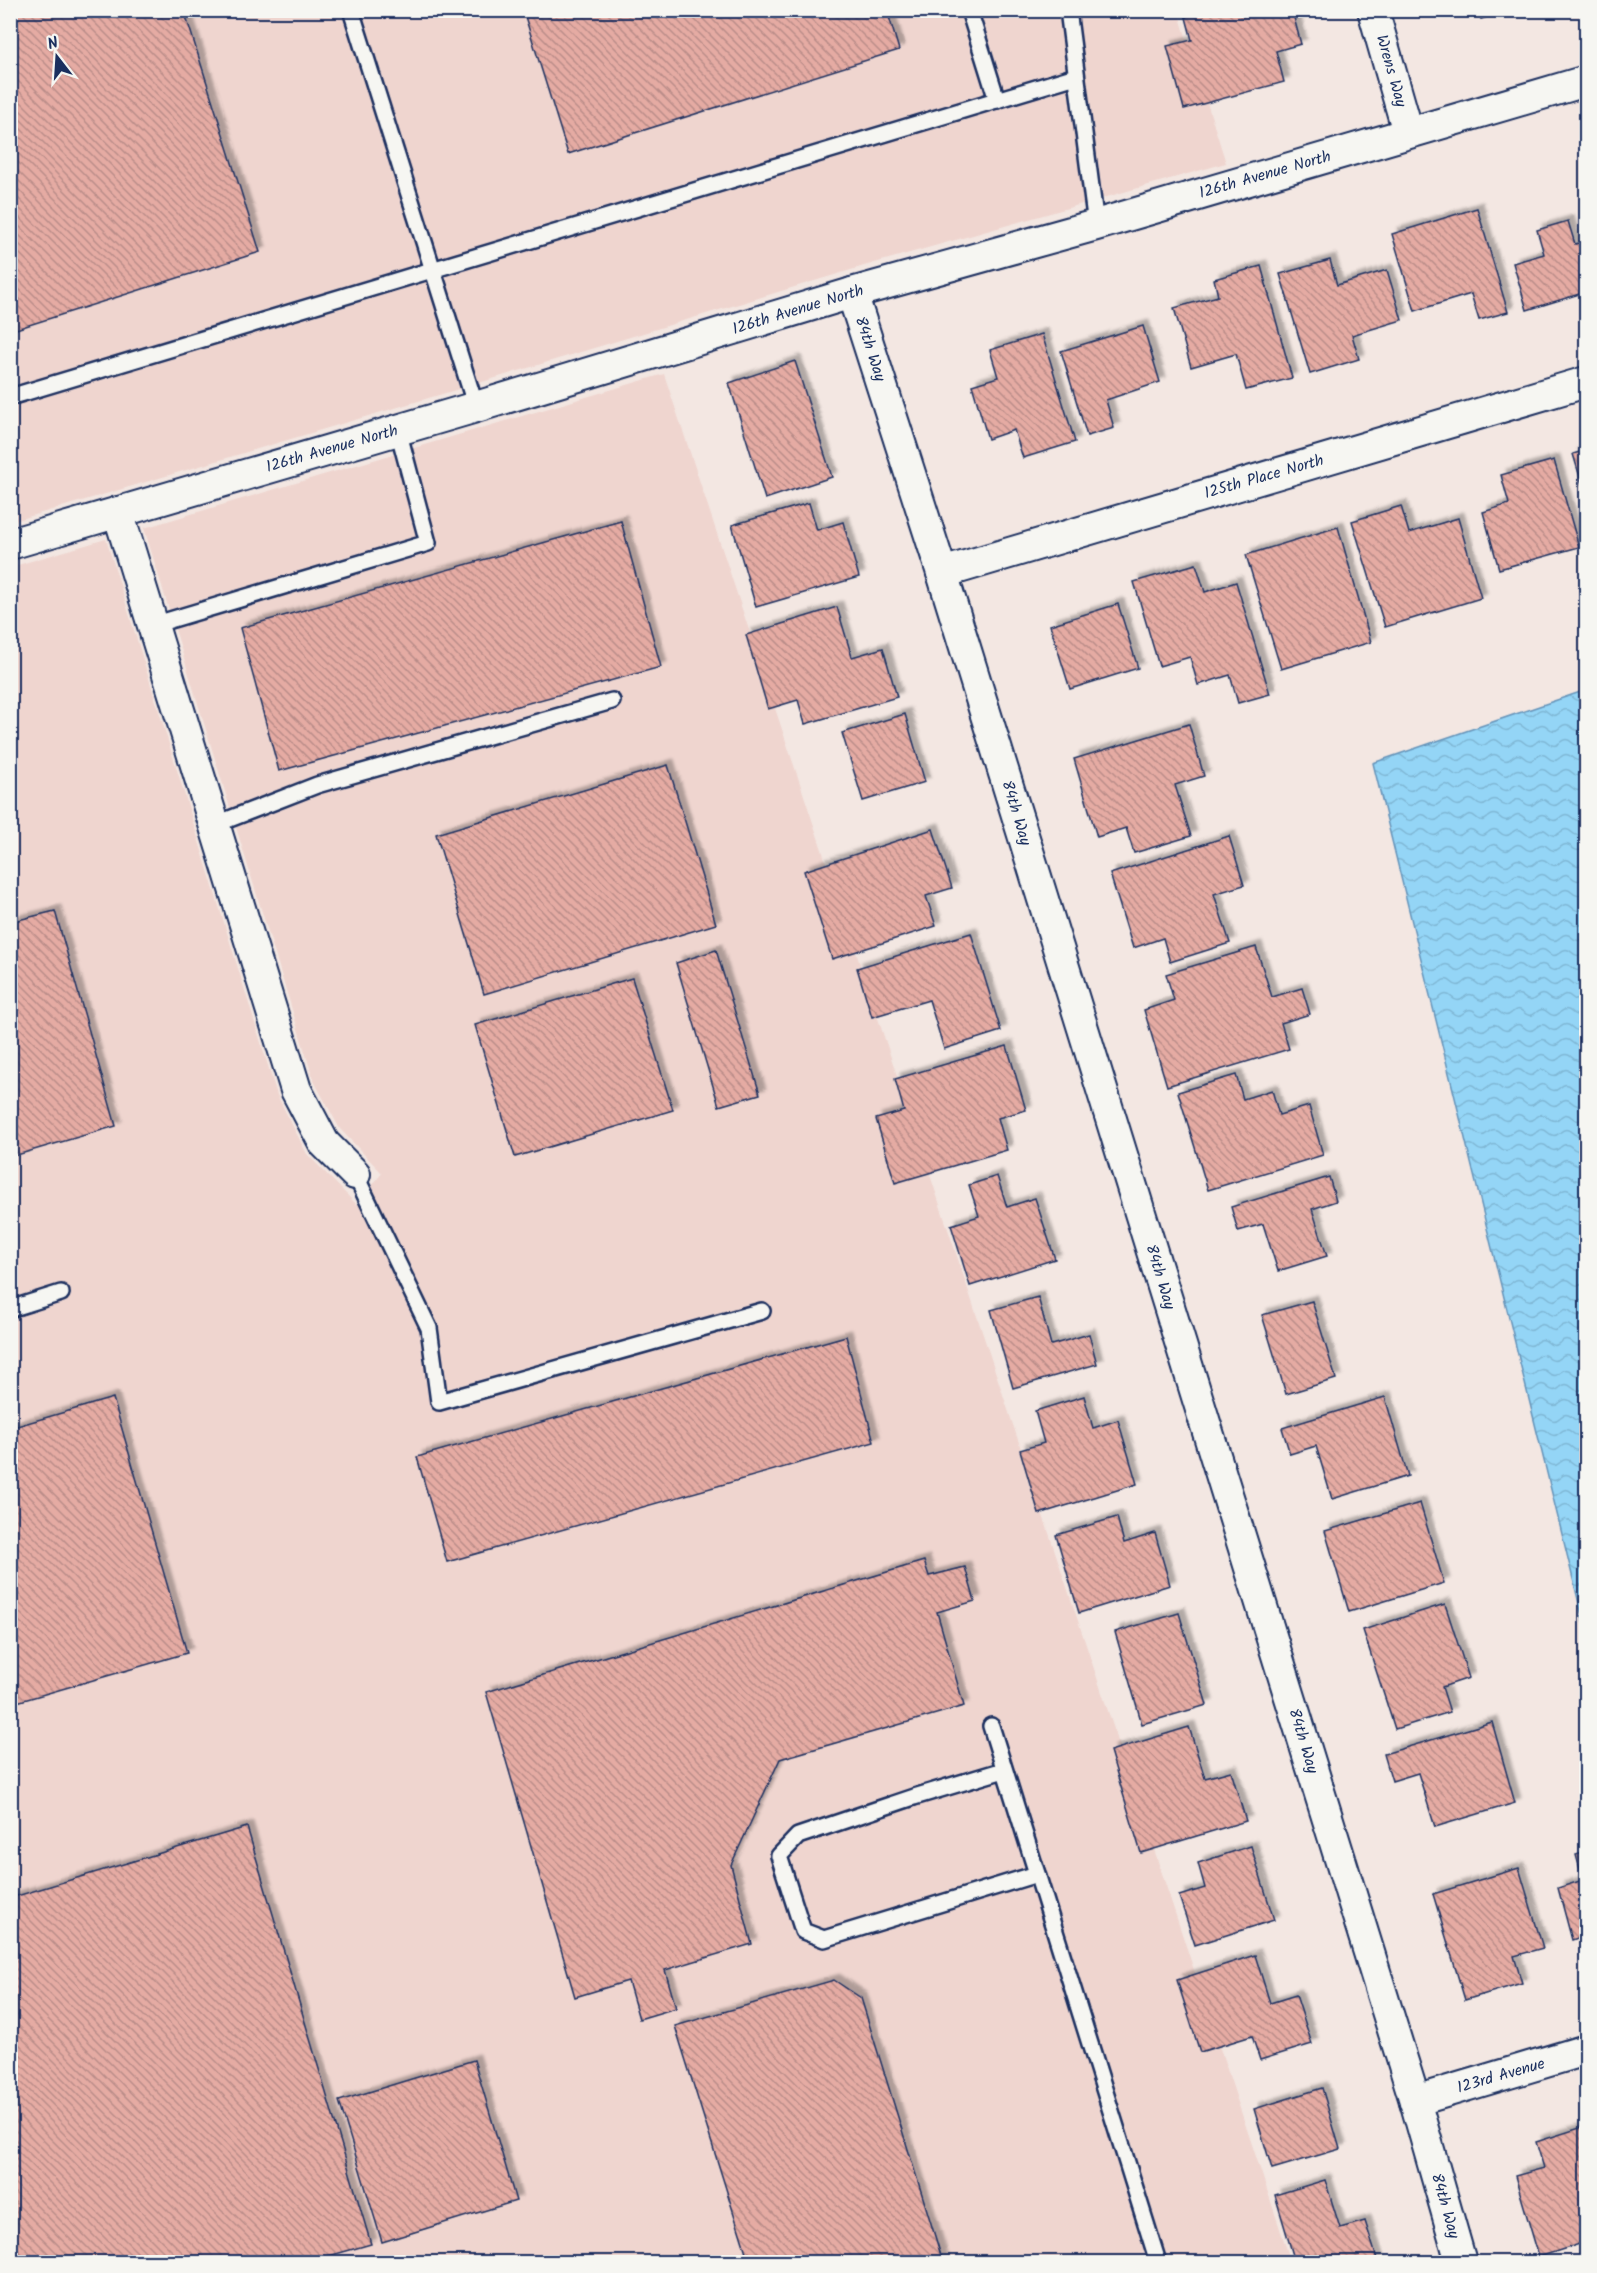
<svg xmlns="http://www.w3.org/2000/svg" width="1597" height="2273" viewBox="0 0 1597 2273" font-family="Kalam,sans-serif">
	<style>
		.built { fill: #efd5cf }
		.water { fill: url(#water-waves); stroke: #6493b9; stroke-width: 1.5 }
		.building { fill: url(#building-back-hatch); stroke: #1b2f5e; stroke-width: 1.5; filter: url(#shadow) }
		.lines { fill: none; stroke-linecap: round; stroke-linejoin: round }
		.service-casing { stroke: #1b2f5e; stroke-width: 20 }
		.minor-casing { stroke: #1b2f5e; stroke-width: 34 }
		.service { stroke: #f6f6f2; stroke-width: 15 }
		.minor { stroke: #f6f6f2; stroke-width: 30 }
		.labels { text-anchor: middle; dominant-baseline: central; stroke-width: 5; stroke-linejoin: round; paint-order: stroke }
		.street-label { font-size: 16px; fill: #1b2f5e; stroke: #f6f6f2 }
	</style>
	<defs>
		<pattern id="water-waves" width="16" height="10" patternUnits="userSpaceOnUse" patternTransform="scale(1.5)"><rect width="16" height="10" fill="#94d5f6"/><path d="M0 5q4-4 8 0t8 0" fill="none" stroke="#7fb7d5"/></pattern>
		<pattern id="building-back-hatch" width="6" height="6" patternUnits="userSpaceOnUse" patternTransform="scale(1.5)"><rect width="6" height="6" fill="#e5aba3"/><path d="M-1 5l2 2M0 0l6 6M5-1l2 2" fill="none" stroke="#b98c88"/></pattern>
		<filter id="shadow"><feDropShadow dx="5.5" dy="-5.5" stdDeviation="1.5" flood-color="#0004"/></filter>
	</defs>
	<rect width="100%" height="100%" fill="#f3e7e2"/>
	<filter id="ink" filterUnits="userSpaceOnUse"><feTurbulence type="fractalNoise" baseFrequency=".0167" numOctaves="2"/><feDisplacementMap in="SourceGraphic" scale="12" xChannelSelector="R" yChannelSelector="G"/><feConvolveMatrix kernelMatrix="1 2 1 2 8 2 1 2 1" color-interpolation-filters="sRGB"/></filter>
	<g filter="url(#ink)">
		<g class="built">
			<path d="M11 11H1178L1226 163 864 266 469 386 11 522Z"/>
			<path d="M664 374 1291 2262H11V567L106 539 277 1095 307 1154 357 1205 382 1173 340 1129 314 1081 144 528Z"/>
		</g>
		<path class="water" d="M1586 690V1632L1373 763Z"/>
		<g class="building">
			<path d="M10 10H184L260 252 10 331Z"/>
			<path d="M523 10H887L899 50 568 154Z"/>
			<path d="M1184 10H1292L1301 44 1276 51 1284 82 1184 109 1167 46 1192 40Z"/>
			<path d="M1478 10H1510L1481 19Z"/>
			<path d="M1477 208 1508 312 1479 320 1471 294 1415 311 1392 234Z"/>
			<path d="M1568 221 1575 244 1586 241V292L1527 310 1513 263 1544 254 1537 230Z"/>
			<path d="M1330 260 1337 285 1387 270 1402 320 1352 335 1359 359 1310 374 1280 274Z"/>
			<path d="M1261 266 1292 378 1246 390 1236 354 1191 367 1174 308 1218 296 1214 279Z"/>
			<path d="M1143 326 1160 382 1106 400 1114 428 1087 436 1061 351Z"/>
			<path d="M1042 334 1075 442 1023 458 1014 430 988 439 972 385 998 377 990 350Z"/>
			<path d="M795 361 832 477 765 499 729 383Z"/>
			<path d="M1586 450V497L1573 454Z"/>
			<path d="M1554 460 1579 547 1499 569 1483 512 1509 504 1501 475Z"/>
			<path d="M809 503 817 530 843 522 859 577 756 607 732 525Z"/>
			<path d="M1401 506 1409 533 1458 518 1481 598 1385 627 1352 521Z"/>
			<path d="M621 521 661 667 279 771 240 628Z"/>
			<path d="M1338 527 1371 642 1281 669 1246 555Z"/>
			<path d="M1196 564 1205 592 1236 582 1270 694 1238 703 1230 675 1198 685 1190 657 1159 666 1134 582Z"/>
			<path d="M1118 604 1138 668 1070 689 1050 625Z"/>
			<path d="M837 607 852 657 883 648 897 697 805 724 798 700 768 709 746 635Z"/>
			<path d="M905 714 925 782 863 801 842 733Z"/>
			<path d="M1189 724 1204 776 1175 785 1191 836 1134 853 1126 828 1097 837 1074 759Z"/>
			<path d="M668 765 716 924 484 994 436 834Z"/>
			<path d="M933 829 952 888 926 896 936 926 832 959 804 871Z"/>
			<path d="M1229 836 1244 885 1214 894 1230 943 1170 962 1163 938 1133 948 1110 874Z"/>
			<path d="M55 911 116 1126 10 1157V922Z"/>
			<path d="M971 933 1001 1031 944 1049 929 1000 872 1017 857 968Z"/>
			<path d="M1256 947 1272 997 1302 988 1310 1014 1281 1023 1289 1049 1167 1086 1144 1010 1174 1000 1166 974Z"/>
			<path d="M716 950 760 1094 719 1106 676 963Z"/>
			<path d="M632 978 673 1110 515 1157 475 1025Z"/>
			<path d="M1007 1046 1026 1110 998 1118 1007 1150 895 1183 876 1119 904 1111 895 1079Z"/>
			<path d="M1236 1075 1243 1099 1272 1090 1279 1115 1309 1106 1323 1155 1208 1190 1178 1092Z"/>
			<path d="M997 1176 1007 1207 1035 1198 1055 1259 970 1286 951 1225 979 1216 969 1185Z"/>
			<path d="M1329 1177 1336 1201 1312 1209 1327 1256 1278 1271 1263 1224 1238 1231 1231 1207Z"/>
			<path d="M1038 1297 1051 1345 1089 1334 1097 1364 1013 1388 991 1310Z"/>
			<path d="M1312 1301 1336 1379 1286 1394 1262 1315Z"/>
			<path d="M846 1336 874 1442 447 1562 417 1457Z"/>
			<path d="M1084 1396 1093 1428 1118 1420 1137 1484 1039 1514 1020 1450 1044 1443 1035 1411Z"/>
			<path d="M1385 1397 1408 1476 1332 1499 1316 1446 1290 1454 1282 1428Z"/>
			<path d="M113 1398 187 1653 10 1704V1428Z"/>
			<path d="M1420 1503 1444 1583 1349 1612 1325 1531Z"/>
			<path d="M1117 1517 1124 1543 1155 1533 1170 1585 1079 1613 1056 1535Z"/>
			<path d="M924 1561 929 1576 965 1567 975 1601 937 1612 964 1706 780 1759 731 1865 752 1944 665 1970 676 2008 639 2019 628 1981 575 1997 486 1692Z"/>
			<path d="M1445 1604 1469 1678 1442 1687 1450 1712 1395 1729 1363 1630Z"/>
			<path d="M1179 1613 1207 1705 1142 1724 1115 1632Z"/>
			<path d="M1492 1722 1515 1803 1435 1827 1418 1773 1392 1781 1384 1754Z"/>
			<path d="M1189 1727 1205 1778 1231 1771 1246 1821 1141 1853 1110 1751Z"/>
			<path d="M247 1827 371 2244 308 2262H10V1898Z"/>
			<path d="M1251 1846 1274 1920 1195 1945 1179 1896 1205 1888 1198 1863Z"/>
			<path d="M1586 1852V1935L1572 1940 1558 1888 1583 1880 1576 1855Z"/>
			<path d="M1519 1868 1543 1948 1514 1956 1522 1983 1465 2000 1433 1894Z"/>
			<path d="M1255 1955 1270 2003 1296 1995 1312 2044 1260 2060 1252 2036 1200 2052 1177 1980Z"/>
			<path d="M834 1980 861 1998 943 2262H749L675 2026Z"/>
			<path d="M474 2060 516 2201 382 2242 339 2101Z"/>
			<path d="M1322 2088 1340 2149 1272 2169 1254 2109Z"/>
			<path d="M1586 2126V2242L1539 2257 1515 2176 1544 2168 1536 2142Z"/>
			<path d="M1325 2180 1340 2228 1365 2221 1378 2262H1295L1275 2195Z"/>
		</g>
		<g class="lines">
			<g class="service-casing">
				<g id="service">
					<path d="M351 10 476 407"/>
					<path d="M969 10 997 100"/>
					<path d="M1068 10 1096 225"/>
					<path d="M10 397 1076 76"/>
					<path d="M153 625 428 543 398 430"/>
					<path d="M214 825 317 785 612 701"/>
					<path d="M355 1174 429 1328 439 1402 762 1311"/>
					<path d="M10 1309 61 1293"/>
					<path d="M991 1726 1158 2262"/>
					<path d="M1004 1770 914 1797 798 1836 779 1856 803 1931 824 1939 1037 1874"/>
				</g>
			</g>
			<g class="minor-casing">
				<g id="minor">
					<path d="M1373 10 1408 132"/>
					<path d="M852 293 942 573 1415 2101 1461 2262"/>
					<path d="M118 512 296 1090 324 1143 355 1174"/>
					<path d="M10 544 476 407 852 293 1096 225 1586 81"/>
					<path d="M942 573 1586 382"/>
					<path d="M1415 2101 1586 2050"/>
				</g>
			</g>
			<use href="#service" class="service"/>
			<use href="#minor" class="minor"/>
		</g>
	</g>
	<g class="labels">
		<g class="street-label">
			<text transform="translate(1391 71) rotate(74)">Wrens Way</text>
			<text transform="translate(1265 175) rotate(-16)">126th Avenue North</text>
			<text transform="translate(798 310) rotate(-17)">126th Avenue North</text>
			<text transform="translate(870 349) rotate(72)">84th Way</text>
			<text transform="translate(332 449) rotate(-16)">126th Avenue North</text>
			<text transform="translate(1264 477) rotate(-16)">125th Place North</text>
			<text transform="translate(1016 813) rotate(73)">84th Way</text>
			<text transform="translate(1160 1277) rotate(73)">84th Way</text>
			<text transform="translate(1303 1741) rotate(73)">84th Way</text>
			<text transform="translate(1501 2076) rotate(-16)">123rd Avenue</text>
			<text transform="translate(1445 2206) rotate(74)">84th Way</text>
		</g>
	</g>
	<rect width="1597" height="2273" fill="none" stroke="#f6f6f2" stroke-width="36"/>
	<rect x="18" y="18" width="1561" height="2237" fill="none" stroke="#1b2f5e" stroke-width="2" filter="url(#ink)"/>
	<g transform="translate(57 57) rotate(343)" stroke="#f6f6f2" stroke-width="4.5" paint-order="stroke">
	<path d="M0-4.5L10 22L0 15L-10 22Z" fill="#1b2f5e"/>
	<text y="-9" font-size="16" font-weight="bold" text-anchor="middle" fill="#1b2f5e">N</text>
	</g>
</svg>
